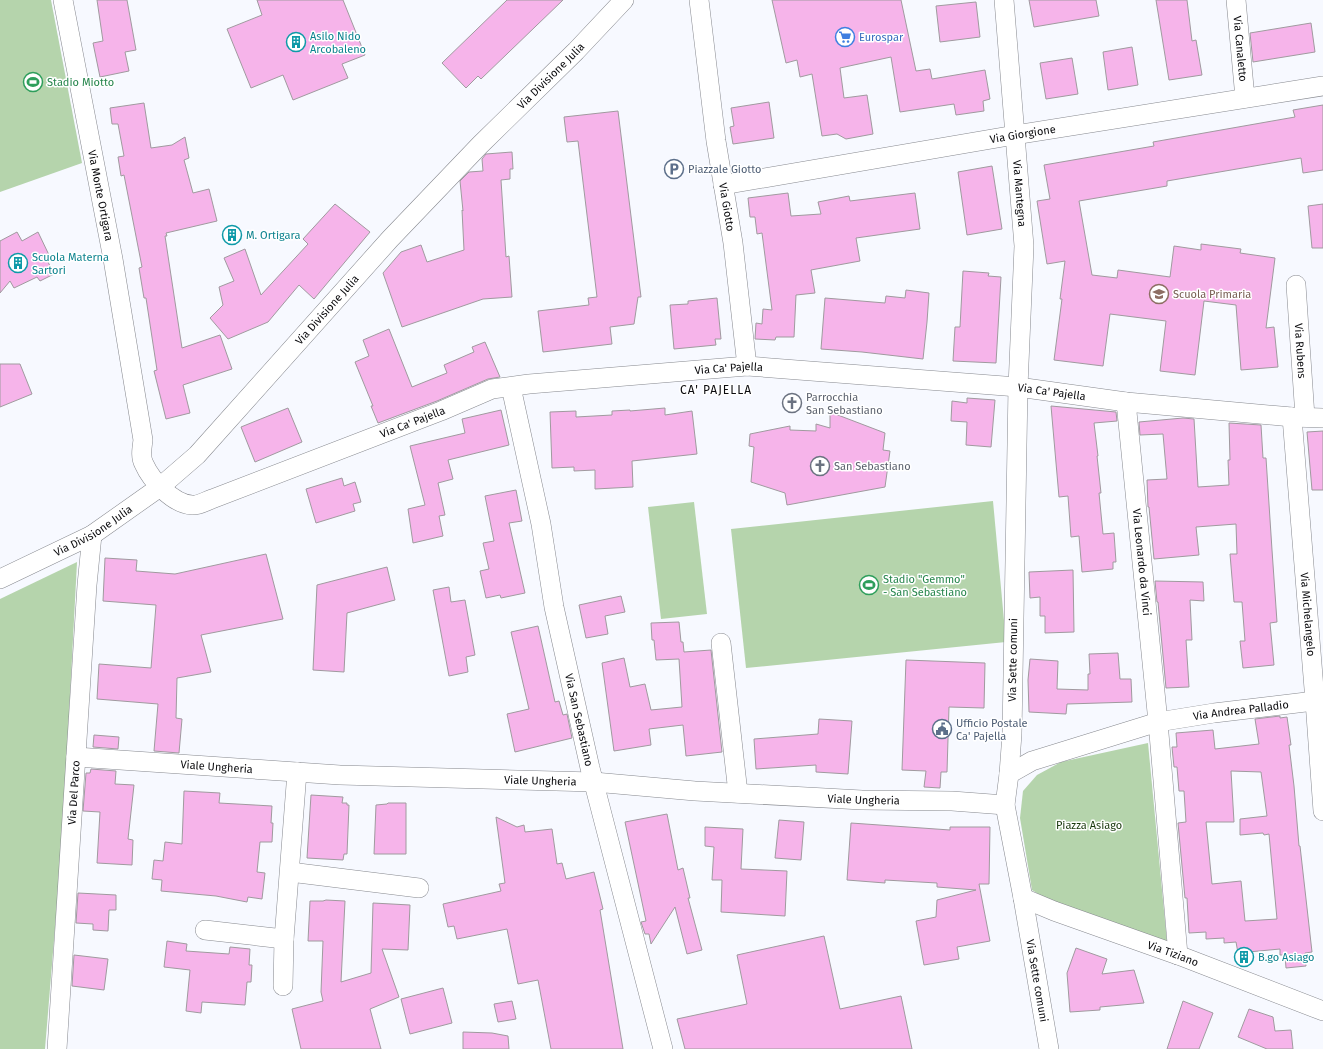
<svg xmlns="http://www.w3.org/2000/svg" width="1323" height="1049" viewBox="0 0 1323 1049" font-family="'Fira Sans',sans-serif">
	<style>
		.green { fill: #b5d4ac }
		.building { fill: #f6b4ea; stroke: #a09a9f; fill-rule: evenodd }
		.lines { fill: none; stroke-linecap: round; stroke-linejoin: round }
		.minor-casing { stroke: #87898f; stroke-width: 20 }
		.minor { stroke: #fff; stroke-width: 19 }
		.labels { text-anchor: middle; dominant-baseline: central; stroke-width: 3; stroke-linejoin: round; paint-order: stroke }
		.culture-label { font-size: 11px; fill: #0d838f; stroke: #fff; text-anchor: start }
		.shop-label { font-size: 11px; fill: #366cbe; stroke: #fff; text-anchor: start }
		.street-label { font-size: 11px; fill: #0b0b0e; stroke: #fff }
		.leisure-label { font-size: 11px; fill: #27864d; stroke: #fff; text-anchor: start }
		.service-label { font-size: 11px; fill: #4e5e75; stroke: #fff; text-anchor: start }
		.education-label { font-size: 11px; fill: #785e54; stroke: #fff; text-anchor: start }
		.worship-label { font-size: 11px; fill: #5b616d; stroke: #fff; text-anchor: start }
		.park-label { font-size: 11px; fill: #18380d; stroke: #fff }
		.neighbourhood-label { font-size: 12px; letter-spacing: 1px; fill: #0b0b0e; stroke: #fff }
	</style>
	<rect width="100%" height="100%" fill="#f7f9ff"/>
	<g class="green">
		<path d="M0 0H51L82 163 0 192Z"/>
		<path d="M993 501 1006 642 746 668 731 529Z"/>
		<path d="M694 502 707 614 661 619 648 507Z"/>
		<path d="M77 562 63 831 45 1049H0V599Z"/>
		<path d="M1148 743 1167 942 1043 897 1032 890 1020 818 1023 791 1037 775 1061 762Z"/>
	</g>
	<g class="building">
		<path d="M97 0H127L136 50 125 52 129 71 100 77 93 43 103 41Z"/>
		<path d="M257 0H343L365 55 342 64 348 78 293 100 283 75 251 88 227 29 262 15Z"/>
		<path d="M507 0H563L481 79 478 76 466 88 442 63Z"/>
		<path d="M772 0H901L916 71 930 69 932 79 985 70 990 99 983 101 984 111 956 115 954 104 900 112 891 57 840 68 844 98 867 95 873 134 846 139 837 134 822 136 812 74 800 77 797 60 786 63Z"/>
		<path d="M1029 0H1096L1099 16 1034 27Z"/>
		<path d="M1156 0H1187L1192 41 1196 40 1202 75 1169 80Z"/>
		<path d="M976 2 980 37 940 42 936 6Z"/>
		<path d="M1311 23 1315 52 1253 62 1250 33Z"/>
		<path d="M1132 47 1138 85 1108 90 1103 52Z"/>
		<path d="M1072 58 1078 94 1046 99 1040 63Z"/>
		<path d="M769 102 774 138 733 144 730 127 734 126 731 108Z"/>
		<path d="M144 103 151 148 172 145 185 137 189 158 184 160 193 193 209 189 217 221 166 233 167 236H165L182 348 220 335 232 369 183 385 190 413 166 419 154 371 157 370 146 298H144L139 268 142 267 134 226 124 175 121 176 118 157 124 156 118 124H112L110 108Z"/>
		<path d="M1323 105V170L1303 173 1301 158 1167 181V186L1079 201 1092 275 1117 278 1118 270 1170 277 1174 246 1201 250V244L1241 249 1240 253 1275 258 1266 328 1274 327 1278 367 1241 370 1236 305 1204 301 1195 375 1160 371 1166 321 1110 314 1103 366 1054 360 1062 299H1060L1065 261 1047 264 1037 201 1050 199 1044 165 1154 146 1153 142 1295 117 1293 110Z"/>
		<path d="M618 111 641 297H638L634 324 610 327 612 344 543 352 538 311 589 305 588 298 597 297 578 141 567 142 564 117Z"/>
		<path d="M512 152 513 169H510V179L501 180 506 257 509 256 512 297 483 299 402 327 383 273 401 252 421 245 427 262 464 250 462 210 463 211 460 181 469 172 483 171 482 159 486 154Z"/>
		<path d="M992 166 1002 229 967 235 958 172Z"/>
		<path d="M788 193 791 216 821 214 818 202 849 196 850 201 915 193 920 229 856 238 860 261 811 270 815 293 796 295 794 337H776L775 340 755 339 756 323 762 324 763 309 772 310 762 233 757 234 755 217H750L748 198Z"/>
		<path d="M335 204 370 232 314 299 299 285 268 322 228 339 210 318 223 305 219 287 234 281 224 258 245 249 261 295 308 244 303 239Z"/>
		<path d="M1323 204V248H1312L1308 206Z"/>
		<path d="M17 232 22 241 38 232 49 255 45 256 54 274 40 281 37 277 14 288 10 281 0 293V241Z"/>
		<path d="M963 271 989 273 988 276 1001 277 996 363 953 361 955 327H960Z"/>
		<path d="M906 290 929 293 927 322 923 359 862 352 821 349 825 298 885 303 886 296 905 298Z"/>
		<path d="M717 298 721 339H715L716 345 674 349 670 305 688 304V301Z"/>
		<path d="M389 329 412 387 447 373 444 365 474 352 472 347 485 342 500 377 488 379 437 401 378 423 371 406H373L355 362 369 356 363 340Z"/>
		<path d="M0 364H20L32 394 0 407Z"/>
		<path d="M967 398 995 400 991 447 966 445 967 422 951 421 952 401 967 403Z"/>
		<path d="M1051 406 1116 412 1117 421 1094 423 1098 456H1097L1101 493H1099L1103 534 1114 533 1116 562H1113V569L1082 572 1079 536 1071 537 1068 496 1059 497Z"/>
		<path d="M288 408 302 442 255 462 241 427Z"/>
		<path d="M665 408V415L692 411 697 454 632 461 633 487 595 489V470L574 471V467L552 468 550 412 576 411V417L612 415V411L630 410V411Z"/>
		<path d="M501 410 509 445 448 460 453 479 438 483 445 515 439 516 443 536 413 543 408 509 425 505 410 446 465 433 462 419Z"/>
		<path d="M830 412 885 433 883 450 890 451 885 487 787 505 785 493 751 482 754 447 749 446 750 434 790 426V430L816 431V424L830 428Z"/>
		<path d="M1183 418 1194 419 1198 487 1229 485 1228 460H1230L1229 423 1261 425 1263 458H1266L1272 550 1277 622 1270 623 1274 665 1243 668 1240 641H1245L1242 602H1234L1230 554H1237L1236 524 1196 527 1199 555 1154 559 1149 507H1148L1147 480 1167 479 1163 434 1140 435 1139 422Z"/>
		<path d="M1323 431V490H1312L1307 432Z"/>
		<path d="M342 478 344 486 355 482 361 502 353 504 355 511 316 523 306 489Z"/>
		<path d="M516 490 522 521 509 523 525 593 501 598 500 595 486 598 480 571 489 569 483 543 494 541 485 496Z"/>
		<path d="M266 554 283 619 201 635 211 672 177 678 176 718 182 719 179 753 154 751 158 704 97 699 99 664 151 668 156 605 103 601 105 558 137 560 136 571 175 574Z"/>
		<path d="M387 567 395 600 347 613 344 672 313 670 317 585Z"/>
		<path d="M1073 570 1074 632 1045 633V616H1040V597L1030 598 1029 572Z"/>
		<path d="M1155 581 1203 582 1204 601 1190 600 1192 640H1186L1189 687 1166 688 1158 602H1157Z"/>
		<path d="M449 587 451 602 465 600 475 655 466 657 468 672 449 676 433 590Z"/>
		<path d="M621 596 625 612 605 616 608 634 586 638 579 605Z"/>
		<path d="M679 622 681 642H683L684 652 711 650 722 752 686 756 683 725 649 729 651 745 614 751 602 663 624 658 630 687 645 684 651 710 682 707 679 659 656 660 654 640H652L651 623Z"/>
		<path d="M538 626 555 702 559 701 563 715 567 714 572 738 515 752 507 714 529 709 511 632Z"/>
		<path d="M1118 653 1120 679H1131L1132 702 1067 704 1066 714 1029 712 1028 680 1030 659 1058 661 1057 689 1088 690V674H1090L1089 654Z"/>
		<path d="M906 660 985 663 984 708 949 707 947 772H941L940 788 924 787 926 771 902 770Z"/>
		<path d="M1280 716V718L1287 717 1291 745H1289L1294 786 1299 846H1300L1312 952 1305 953 1306 966 1286 968 1285 955H1280V949L1238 953 1236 942 1224 943V938L1206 939V932L1189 933 1187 898H1185L1178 823 1186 822 1184 791H1179L1177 767H1174L1172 747H1177L1176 733 1213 730 1215 749 1259 744 1255 719ZM1231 771 1261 772 1267 816 1240 819V835L1263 833 1264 835 1269 834 1277 919 1245 921 1241 881 1212 884 1206 822H1234Z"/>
		<path d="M819 719 852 721 848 774 816 772V765L756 769 754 739 818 734Z"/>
		<path d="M94 735 119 737 118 749 93 747Z"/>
		<path d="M91 769 116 771 115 784 134 785 128 839 133 840 132 865 97 863 100 812 83 811 86 773H90Z"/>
		<path d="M184 791 220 793 219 803 272 806 271 823H273L272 842H260L257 872 265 873 262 899 248 897 247 902 216 896 161 891 162 880 152 879 154 860 163 861 165 842 182 844Z"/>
		<path d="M311 795 343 797 342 803H347V805H349L347 854H344L343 860 307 858Z"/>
		<path d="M388 803H406V854H374L376 805 387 804Z"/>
		<path d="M667 814 678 870 683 868 690 898H688L702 950 687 954 675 907 651 944 649 934H645L641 922 646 921 625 822Z"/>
		<path d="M496 817 517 827 524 825 525 832 552 829 557 864 562 863 566 879 594 872 603 909 600 910 623 1049H551L538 980 518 984 507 929 457 939 454 926 448 927 443 904 501 891 499 884 505 883Z"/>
		<path d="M779 820 804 822 801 860 775 858Z"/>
		<path d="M851 823 950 830V827H990L989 884H979L990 941 957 947 959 959 924 965 916 921 936 917 937 900 976 890 937 887V883L885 880V883L847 880Z"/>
		<path d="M705 827 743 829 741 869 787 871 785 916 721 912 722 880H712L714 847 705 846Z"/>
		<path d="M78 893 116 895V910H109L108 931 93 930V924L76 923Z"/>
		<path d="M326 900 345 901 341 982 371 973 373 903 410 905 408 950 382 949 399 997 370 1009 381 1049H301L292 1009 323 1001 321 992 323 941H308L310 901H323Z"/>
		<path d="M824 936 840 1009 901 996 912 1049H685L677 1019 747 1004 737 955Z"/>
		<path d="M167 941 187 944 186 951 229 954 230 947 250 949 249 965H252L251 982H247L245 1005 202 1002 201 1013 186 1011 190 970 164 967Z"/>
		<path d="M1076 948 1107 959 1102 974 1134 970 1144 1003 1100 1007V1010L1070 1012 1067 973Z"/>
		<path d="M74 955 108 959 104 990 72 986Z"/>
		<path d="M443 988 452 1023 410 1034 401 999Z"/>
		<path d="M512 1001 516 1019 498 1022 494 1004Z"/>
		<path d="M1183 1001 1213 1013 1199 1049H1167Z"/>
		<path d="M1249 1009 1273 1017 1275 1031 1291 1030 1293 1049H1267L1238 1037Z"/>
		<path d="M463 1032 492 1033 508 1036 509 1049H463Z"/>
	</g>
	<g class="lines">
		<g class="minor-casing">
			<g id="minor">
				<path id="s1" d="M63 0 113 259 143 440C142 448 140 457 144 464 151 480 173 504 192 505 198 506 206 501 212 499L441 411 492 389 529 384 747 366 1018 387 1126 402 1292 417 1323 418"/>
				<path id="s2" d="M699 0 716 141 733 243 747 366"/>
				<path id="s3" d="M1004 0 1024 246 1018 387 1012 734 1009 774 1005 805 1023 898 1049 1049"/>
				<path id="s4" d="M1236 0 1245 98"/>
				<path id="s5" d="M723 185 1015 135 1323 86"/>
				<path id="s6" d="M1296 285 1305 417"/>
				<path id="s7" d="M511 387 541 524 554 607 590 768 663 1049"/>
				<path id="s8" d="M1126 402 1158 722 1178 955"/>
				<path id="s9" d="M1292 417 1315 701 1323 811"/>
				<path id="s10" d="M0 579 92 535 160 487 197 455 390 239 480 145 576 51 624 0"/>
				<path d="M721 643 738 793"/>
				<path id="s11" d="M76 757 340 775 594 782 695 791 862 800 952 801 1005 805"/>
				<path id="s12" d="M1009 774 1032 761 1158 722 1214 713 1323 700"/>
				<path d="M290 872 419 888"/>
				<path id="s13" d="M1023 898 1054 911 1178 955 1323 1011"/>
				<path d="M205 930 284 939"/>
				<path d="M283 986 284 939 297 772"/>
				<path id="s14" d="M57 1049 87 585 92 535"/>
			</g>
		</g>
		<use href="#minor" class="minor"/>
	</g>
	<defs>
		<g id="supermarket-ring" transform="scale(1)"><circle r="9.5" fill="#fff" stroke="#3f7fe0" stroke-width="1.5"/><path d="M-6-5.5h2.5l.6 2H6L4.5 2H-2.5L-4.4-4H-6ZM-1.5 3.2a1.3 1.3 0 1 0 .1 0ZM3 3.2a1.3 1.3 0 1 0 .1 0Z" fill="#3f7fe0"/></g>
		<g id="building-ring" transform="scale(1)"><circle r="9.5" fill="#fff" stroke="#0f9aa8" stroke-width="1.5"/><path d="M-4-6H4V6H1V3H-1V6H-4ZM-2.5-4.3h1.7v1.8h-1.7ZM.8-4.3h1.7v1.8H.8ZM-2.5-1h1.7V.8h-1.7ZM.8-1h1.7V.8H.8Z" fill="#0f9aa8"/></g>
		<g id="stadium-ring" transform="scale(1)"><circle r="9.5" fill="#fff" stroke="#2e9e5b" stroke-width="1.5"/><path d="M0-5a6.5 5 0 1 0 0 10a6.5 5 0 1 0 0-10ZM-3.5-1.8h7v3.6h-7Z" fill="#2e9e5b"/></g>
		<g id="parking-ring" transform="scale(1)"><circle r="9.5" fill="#fff" stroke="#5c6f8a" stroke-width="1.5"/><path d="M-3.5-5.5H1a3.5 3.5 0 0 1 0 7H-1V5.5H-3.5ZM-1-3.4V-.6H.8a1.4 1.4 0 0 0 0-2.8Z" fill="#5c6f8a"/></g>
		<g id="school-ring" transform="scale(1)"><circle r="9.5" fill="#fff" stroke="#8d6e63" stroke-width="1.5"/><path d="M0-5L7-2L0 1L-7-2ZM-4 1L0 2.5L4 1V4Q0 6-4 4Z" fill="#8d6e63"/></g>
		<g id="church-ring" transform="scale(1)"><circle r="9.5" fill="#fff" stroke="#6b7280" stroke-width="1.5"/><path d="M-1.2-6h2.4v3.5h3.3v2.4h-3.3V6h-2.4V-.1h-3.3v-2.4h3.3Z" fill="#6b7280"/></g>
		<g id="civic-ring" transform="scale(1)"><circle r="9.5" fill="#fff" stroke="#5c6f8a" stroke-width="1.5"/><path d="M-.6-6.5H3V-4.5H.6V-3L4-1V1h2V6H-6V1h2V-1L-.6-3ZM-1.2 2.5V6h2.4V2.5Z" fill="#5c6f8a"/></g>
	</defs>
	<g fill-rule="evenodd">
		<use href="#supermarket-ring" x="845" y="37"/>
		<use href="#building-ring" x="296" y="42"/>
		<use href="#stadium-ring" x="33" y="82"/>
		<use href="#parking-ring" x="674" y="169"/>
		<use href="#building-ring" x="232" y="235"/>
		<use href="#building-ring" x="18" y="263"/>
		<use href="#school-ring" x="1159" y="294"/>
		<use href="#church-ring" x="792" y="403"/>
		<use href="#church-ring" x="820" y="466"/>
		<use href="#stadium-ring" x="869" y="585"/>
		<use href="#civic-ring" x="942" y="729"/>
		<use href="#building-ring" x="1244" y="957"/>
	</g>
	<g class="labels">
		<g class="culture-label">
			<text x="310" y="36">Asilo Nido<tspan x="310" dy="13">Arcobaleno</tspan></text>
			<text x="246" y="235">M. Ortigara</text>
			<text x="32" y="257">Scuola Materna<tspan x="32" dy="13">Sartori</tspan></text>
			<text x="1258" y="957">B.go Asiago</text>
		</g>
		<g class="shop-label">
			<text x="859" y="37">Eurospar</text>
		</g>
		<g class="street-label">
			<text stroke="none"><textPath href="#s4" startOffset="49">Via Canaletto</textPath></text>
			<text stroke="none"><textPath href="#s10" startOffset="753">Via Divisione Julia</textPath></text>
			<text stroke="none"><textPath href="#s5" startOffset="304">Via Giorgione</textPath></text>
			<text stroke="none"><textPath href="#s3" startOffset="194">Via Mantegna</textPath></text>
			<text stroke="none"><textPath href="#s1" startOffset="199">Via Monte Ortigara</textPath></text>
			<text stroke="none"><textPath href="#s2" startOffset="209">Via Giotto</textPath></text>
			<text stroke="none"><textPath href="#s10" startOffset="429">Via Divisione Julia</textPath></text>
			<text stroke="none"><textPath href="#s6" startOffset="66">Via Rubens</textPath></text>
			<text stroke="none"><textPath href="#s1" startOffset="1097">Via Ca' Pajella</textPath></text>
			<text stroke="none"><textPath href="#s1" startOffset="1421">Via Ca' Pajella</textPath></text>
			<text stroke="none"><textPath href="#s1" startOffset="773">Via Ca' Pajella</textPath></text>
			<text stroke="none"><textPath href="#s10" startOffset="105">Via Divisione Julia</textPath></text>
			<text stroke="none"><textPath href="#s8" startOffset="161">Via Leonardo da Vinci</textPath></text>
			<text stroke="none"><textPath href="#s9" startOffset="198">Via Michelangelo</textPath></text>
			<text transform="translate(1013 660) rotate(-89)">Via Sette comuni</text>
			<text stroke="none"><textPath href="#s12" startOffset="242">Via Andrea Palladio</textPath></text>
			<text stroke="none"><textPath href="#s7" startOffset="340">Via San Sebastiano</textPath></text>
			<text stroke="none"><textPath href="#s11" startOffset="141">Viale Ungheria</textPath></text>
			<text stroke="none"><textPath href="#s11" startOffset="465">Viale Ungheria</textPath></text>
			<text stroke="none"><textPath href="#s14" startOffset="257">Via Del Parco</textPath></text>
			<text stroke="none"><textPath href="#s11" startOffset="789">Viale Ungheria</textPath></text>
			<text stroke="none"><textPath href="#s13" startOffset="160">Via Tiziano</textPath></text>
			<text stroke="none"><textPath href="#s3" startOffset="985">Via Sette comuni</textPath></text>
		</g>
		<g class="leisure-label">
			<text x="47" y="82">Stadio Miotto</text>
			<text x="883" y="579">Stadio "Gemmo"<tspan x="883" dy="13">- San Sebastiano</tspan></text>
		</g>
		<g class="service-label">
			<text x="688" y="169">Piazzale Giotto</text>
			<text x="956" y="723">Ufficio Postale<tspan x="956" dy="13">Ca' Pajella</tspan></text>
		</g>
		<g class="education-label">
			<text x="1173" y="294">Scuola Primaria</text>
		</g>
		<g class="worship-label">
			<text x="806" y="397">Parrocchia<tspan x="806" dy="13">San Sebastiano</tspan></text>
			<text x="834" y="466">San Sebastiano</text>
		</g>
		<g class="park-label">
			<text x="1089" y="825">Piazza Asiago</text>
		</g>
		<g class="neighbourhood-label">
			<text x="716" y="390">CA' PAJELLA</text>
		</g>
	</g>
</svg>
